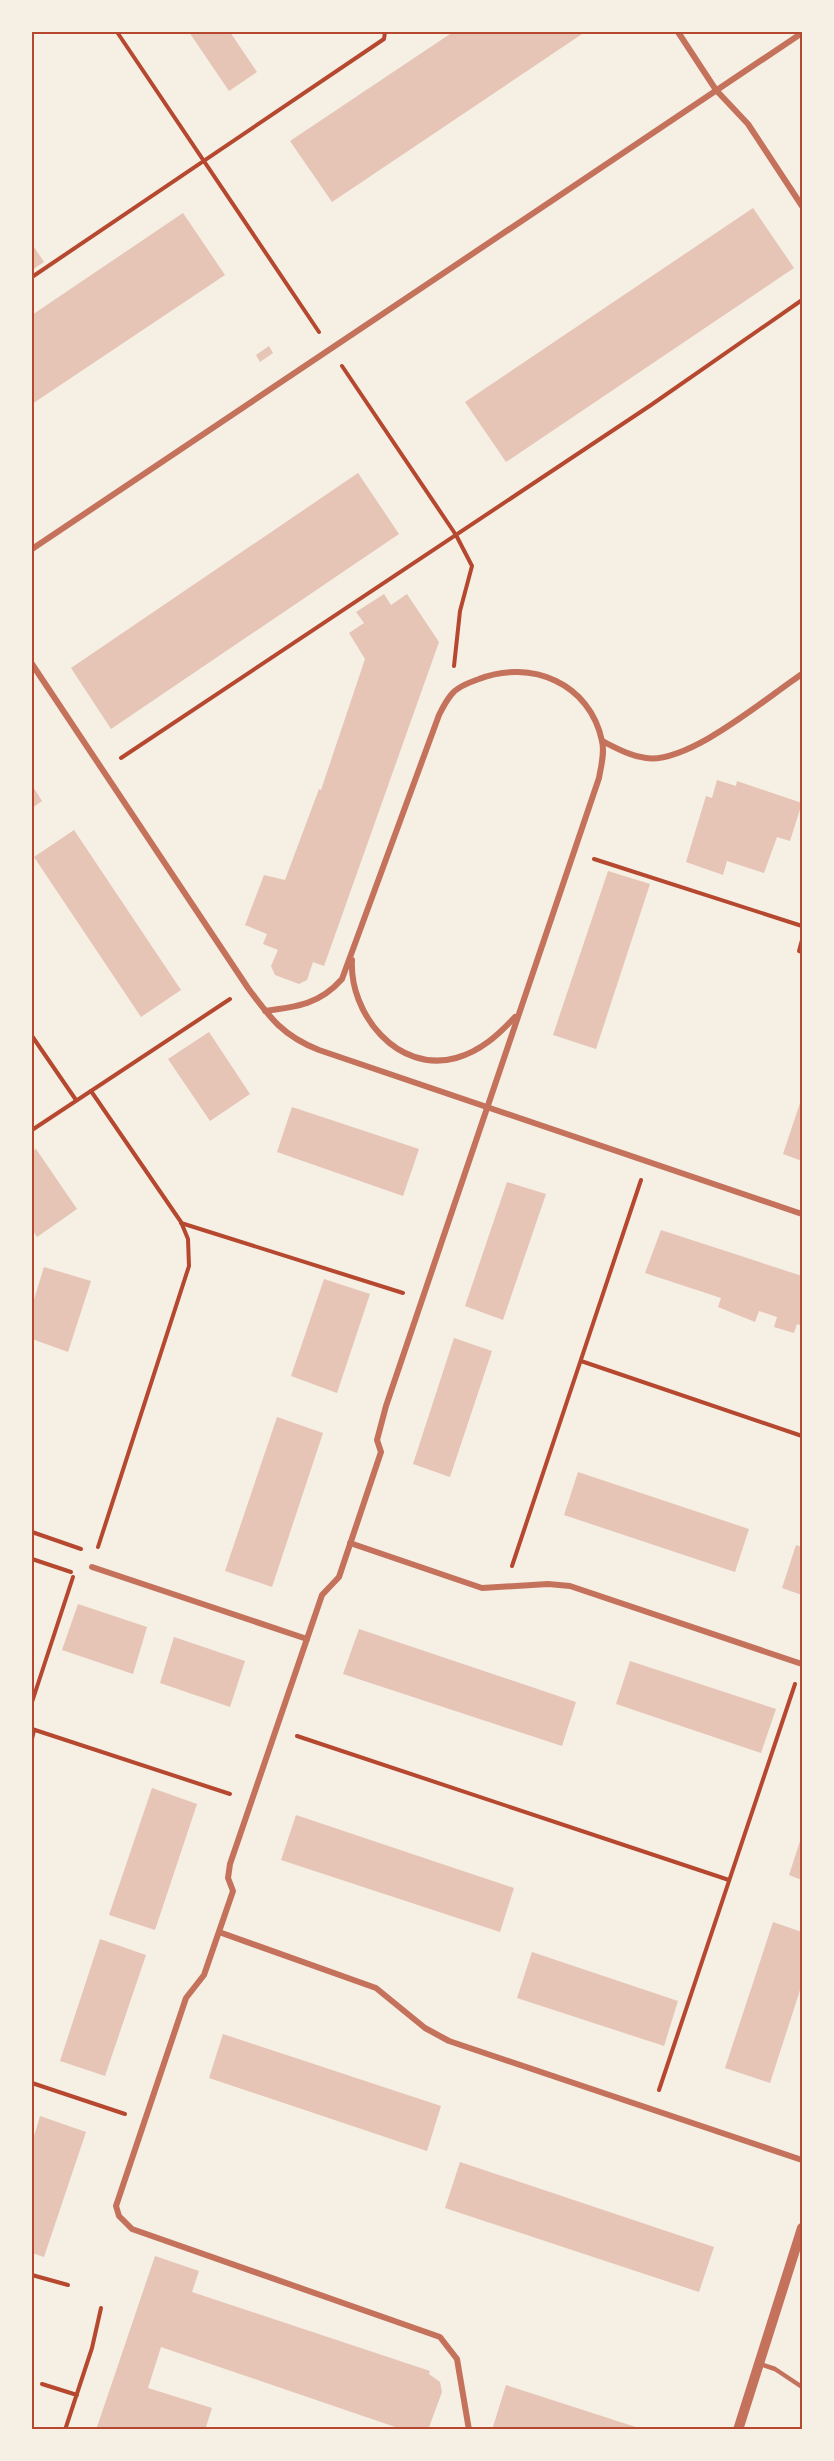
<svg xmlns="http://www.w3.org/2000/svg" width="834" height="2461" viewBox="0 0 834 2461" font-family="'Sofia Sans Condensed',sans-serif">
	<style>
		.building { fill: #e6c5b7 }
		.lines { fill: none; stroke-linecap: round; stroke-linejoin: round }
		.path { stroke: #b5482f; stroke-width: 4 }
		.service { stroke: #c5725c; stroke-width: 4.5 }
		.minor { stroke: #c5725c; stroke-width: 6 }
		.tertiary { stroke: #c5725c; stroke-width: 10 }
		.neatline { fill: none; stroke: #b5482f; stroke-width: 2 }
	</style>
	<rect width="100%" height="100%" fill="#f6efe4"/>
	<g class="building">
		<path d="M189 32H230L257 72 229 91Z"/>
		<path d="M453 32H585L332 202 290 141Z"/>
		<path d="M753 208 794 268 506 462 465 402Z"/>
		<path d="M183 213 225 275 32 404V315Z"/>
		<path d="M32 244 44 262 32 270Z"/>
		<path d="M269 346 273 353 260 362 256 355Z"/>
		<path d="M358 473 399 534 111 729 71 668Z"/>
		<path d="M384 594 391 605 407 594 439 642 324 966 313 962 307 980 299 984 275 975 271 966 278 950 263 944 267 934 245 925 264 875 285 880 319 789 321 790 365 659 349 633 364 623 356 612Z"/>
		<path d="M717 780 736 786 737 781 802 803 790 841 777 837 764 873 727 861 723 875 686 862 706 796 712 798Z"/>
		<path d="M32 785 42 801 32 808Z"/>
		<path d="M74 830 181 990 141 1017 34 857Z"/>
		<path d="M608 871 650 884 596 1049 553 1035Z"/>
		<path d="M209 1032 250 1094 210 1121 168 1059Z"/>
		<path d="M802 1097V1161L783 1154Z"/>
		<path d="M292 1107 419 1149 403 1196 277 1152Z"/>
		<path d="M36 1149 77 1209 37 1237 32 1229V1151Z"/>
		<path d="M507 1182 546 1194 503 1320 465 1306Z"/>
		<path d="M661 1230 802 1276V1326L797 1324 794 1333 774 1327 777 1317 759 1311 755 1322 718 1307 721 1298 645 1273Z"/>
		<path d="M44 1267 91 1281 68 1352 32 1339V1306Z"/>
		<path d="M324 1279 370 1294 337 1393 291 1376Z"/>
		<path d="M454 1338 492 1351 450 1477 413 1464Z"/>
		<path d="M277 1417 323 1433 272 1587 225 1571Z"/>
		<path d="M578 1472 749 1529 735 1572 564 1515Z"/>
		<path d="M796 1545 802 1547V1595L782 1588Z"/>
		<path d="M78 1604 147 1627 133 1674 62 1650Z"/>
		<path d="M359 1629 576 1702 562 1746 343 1674Z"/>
		<path d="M174 1637 245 1661 230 1707 160 1683Z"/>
		<path d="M630 1661 776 1709 761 1753 616 1704Z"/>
		<path d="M152 1788 197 1804 155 1930 109 1915Z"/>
		<path d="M296 1815 514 1888 500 1932 281 1860Z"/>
		<path d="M802 1835V1880L789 1875Z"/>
		<path d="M773 1922 802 1932V1984L770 2083 725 2068Z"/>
		<path d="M100 1939 146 1955 105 2076 60 2061Z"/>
		<path d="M532 1952 678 2001 664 2046 517 1998Z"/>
		<path d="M223 2034 441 2106 427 2151 209 2078Z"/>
		<path d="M40 2116 86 2132 44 2257 32 2253V2143Z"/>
		<path d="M460 2162 714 2247 699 2292 445 2208Z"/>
		<path d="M155 2256 199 2271 192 2292 430 2371 429 2374 440 2382 442 2392 428 2430H404L161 2347 148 2388 212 2408 205 2430H96Z"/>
		<path d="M506 2385 642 2429V2430H492Z"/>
	</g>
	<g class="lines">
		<g class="path">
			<path d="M117 32 319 332"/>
			<path d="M32 277 384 39 385 32"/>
			<path d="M342 366 456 535 472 566 460 611 454 666"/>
			<path d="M121 758 651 405 802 300"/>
			<path d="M594 859 802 926"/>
			<path d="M802 940 799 951 802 952"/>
			<path d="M32 1036 76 1100"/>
			<path d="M91 1091 181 1222 188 1239 189 1266 98 1547"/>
			<path d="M32 1130 230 999"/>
			<path d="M181 1223 403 1293"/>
			<path d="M581 1361 802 1436"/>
			<path d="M32 1532 81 1549"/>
			<path d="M32 1559 71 1572"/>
			<path d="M512 1566 641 1180"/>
			<path d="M32 1702 73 1577"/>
			<path d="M32 1729 230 1794"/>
			<path d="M297 1736 729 1880"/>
			<path d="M32 1739 34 1730"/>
			<path d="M32 2083 125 2114"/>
			<path d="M659 2090 795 1684"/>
			<path d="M32 2275 68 2285"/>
			<path d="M42 2384 77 2395"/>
			<path d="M65 2430 92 2348 101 2308"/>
		</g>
		<path class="service" d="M760 2364 775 2369 802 2387"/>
		<g class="minor">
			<path d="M678 32 716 90 748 124 802 206"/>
			<path d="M32 549 802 33"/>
			<path d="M32 664 248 988C270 1018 283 1036 319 1050L802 1214"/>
			<path d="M602 741C616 748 630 756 646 758 689 764 766 698 802 674"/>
			<path d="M352 960C349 1013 397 1074 456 1058 481 1051 498 1035 515 1017"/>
			<path d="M265 1011C297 1007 320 1004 342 979L439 715C442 709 446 701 451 695 456 688 470 682 479 679 531 659 590 683 602 741 605 753 601 766 599 778L386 1406 377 1440 381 1452 339 1577 322 1595 230 1864 228 1878 233 1891 204 1975 186 1998 116 2206 119 2216 132 2229 440 2337 457 2359 469 2430"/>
			<path d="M350 1543 482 1588 548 1584 570 1586 802 1664"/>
			<path d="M92 1567 307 1639"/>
			<path d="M219 1932 376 1988 425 2028 449 2041 802 2160"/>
		</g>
		<path class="tertiary" d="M738 2430 802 2228"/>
	</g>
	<rect width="834" height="2461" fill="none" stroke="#f6efe4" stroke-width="66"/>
	<rect x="33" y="33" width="768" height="2395" class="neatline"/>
</svg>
